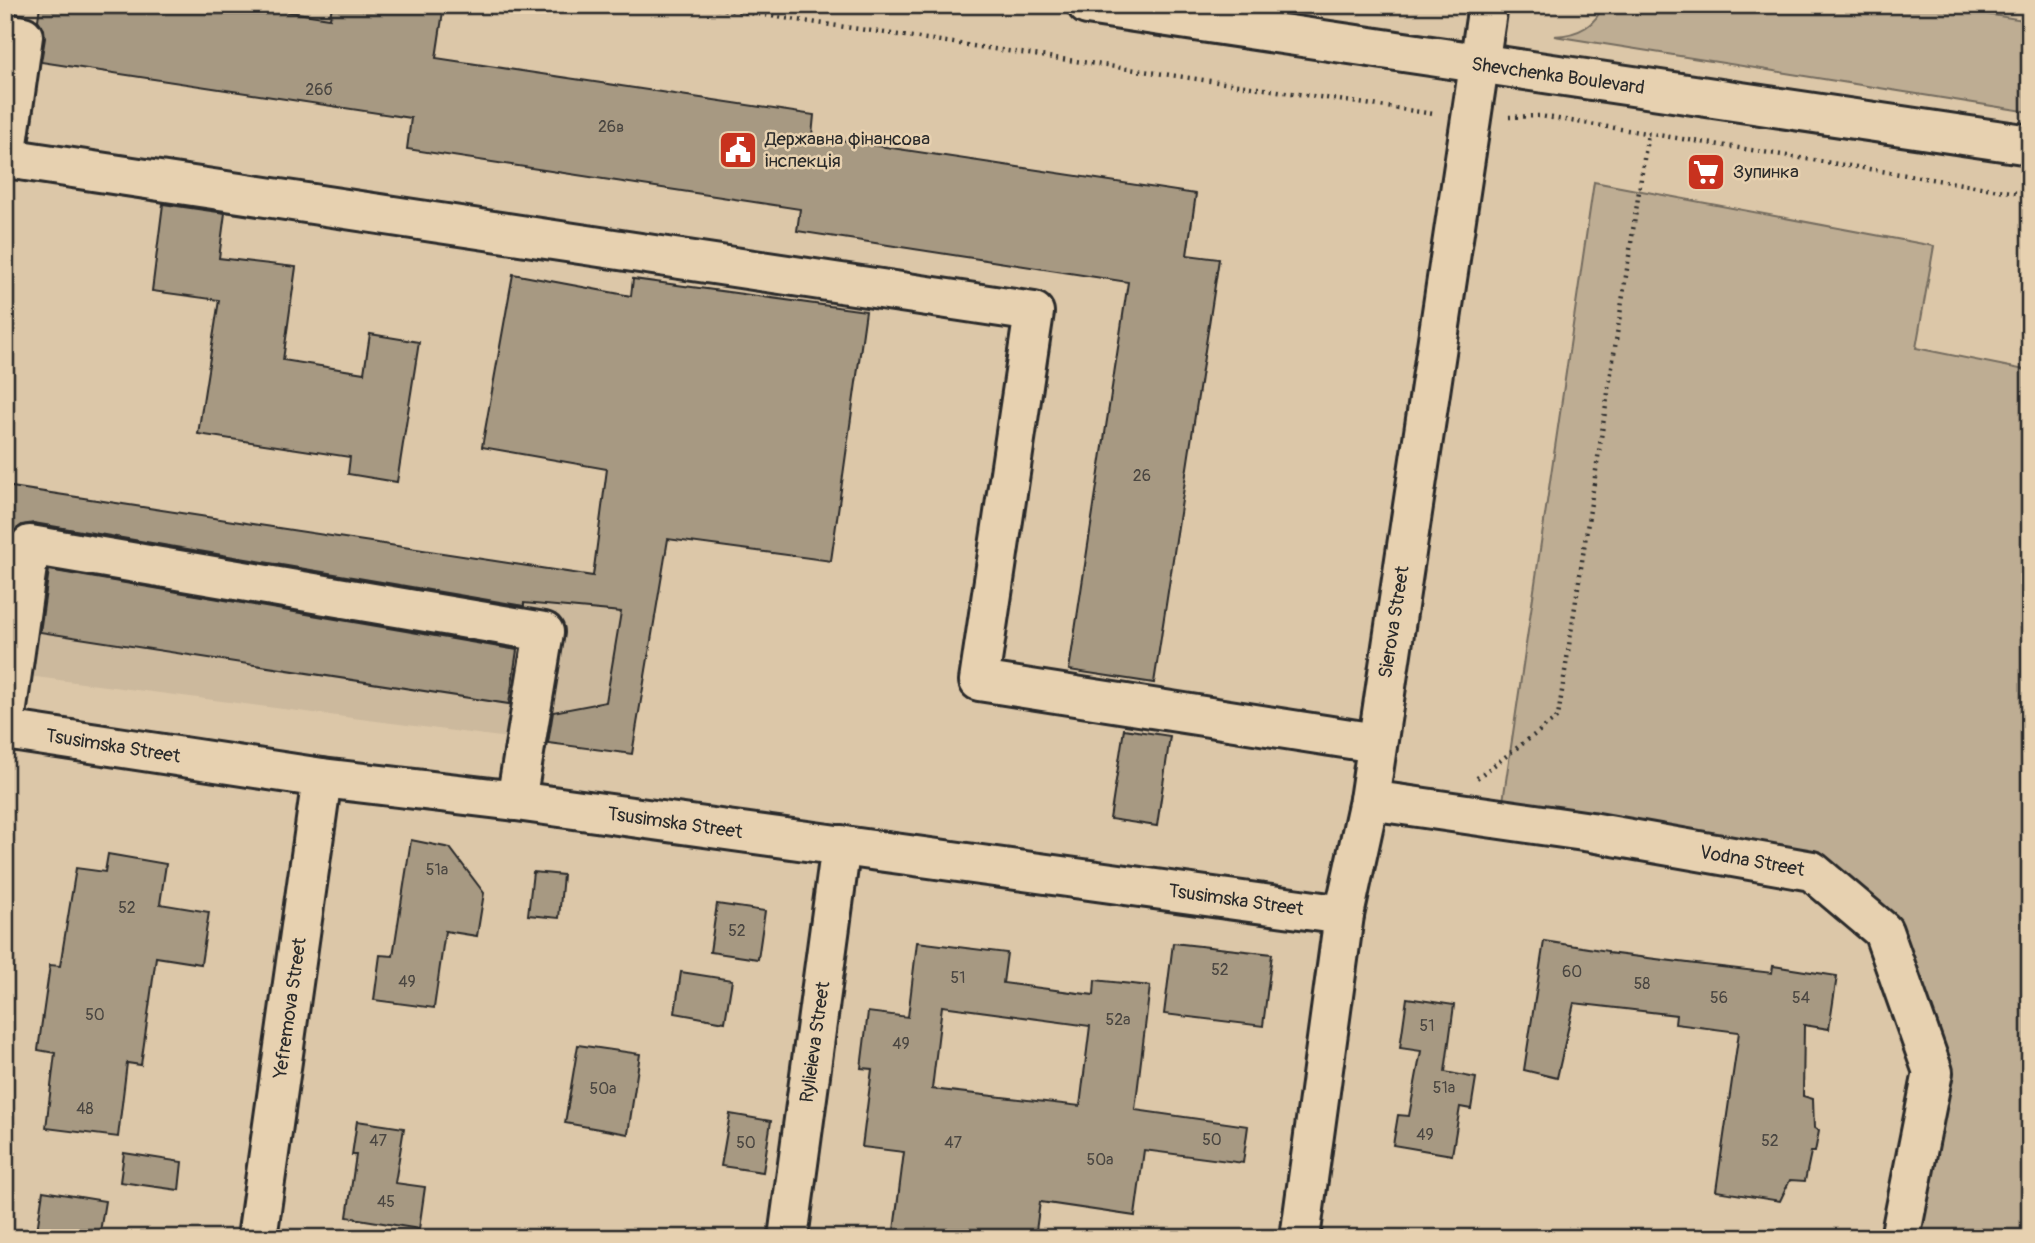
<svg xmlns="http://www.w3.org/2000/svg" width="2035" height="1243" viewBox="0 0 2035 1243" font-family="Pangolin,sans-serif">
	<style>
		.built { fill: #ccb99d }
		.green { fill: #bead93; stroke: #746c5f; stroke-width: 2 }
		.building { fill: #a79982; stroke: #2b2b2b; stroke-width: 2; fill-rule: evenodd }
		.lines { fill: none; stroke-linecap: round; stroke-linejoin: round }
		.minor-casing { stroke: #2b2b2b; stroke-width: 44 }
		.major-casing { stroke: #2b2b2b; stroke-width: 44 }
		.path { stroke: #2b2b2b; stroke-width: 4.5; stroke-dasharray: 2 5; stroke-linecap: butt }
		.minor { stroke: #e7d1b0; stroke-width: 38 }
		.major { stroke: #e7d1b0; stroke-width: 38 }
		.labels { text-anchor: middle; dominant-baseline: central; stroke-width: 5; stroke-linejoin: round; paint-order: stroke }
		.number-label { font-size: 16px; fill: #4a4641 }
		.street-label { font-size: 19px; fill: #2b2b2b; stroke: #e7d1b0 }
		.poi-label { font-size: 19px; fill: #2b2b2b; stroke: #e7d1b0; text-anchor: start }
	</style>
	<rect width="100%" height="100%" fill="#dcc7a8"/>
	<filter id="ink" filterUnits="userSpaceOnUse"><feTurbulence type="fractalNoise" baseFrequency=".0143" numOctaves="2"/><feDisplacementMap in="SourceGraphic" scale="14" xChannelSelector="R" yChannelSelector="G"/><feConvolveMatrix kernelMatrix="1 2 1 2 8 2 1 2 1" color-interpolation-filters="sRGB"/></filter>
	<g filter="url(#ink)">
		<path class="built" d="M5 487 660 587 632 754 5 673Z"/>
		<g class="green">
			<path d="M1603 5H1930L2030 21V112L1554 36C1576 35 1595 28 1603 5Z"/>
			<path d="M1594 182 1934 246 1916 348 2030 371V1238H1920L1950 1066 1823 859 1502 808Z"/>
		</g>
		<g class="building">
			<path d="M40 5H245L330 18 332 5H444L436 58 814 115 812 136 1196 194 1187 255 1219 259 1154 683 1069 670 1128 282 797 231 800 209 407 149 411 118 41 62 45 38 44 29 38 20Z"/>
			<path d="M163 204 225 213 219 258 296 267 283 360 364 373 370 334 419 342 397 482 348 474 350 457 198 434 219 300 152 291Z"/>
			<path d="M513 274 631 296 633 279 866 311 831 561 668 539 632 754 548 743 553 712 606 702 621 612 524 603V606L34 523 22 525 13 532 8 542 5 564V486L593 576 607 469 482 447Z"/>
			<path d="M49 570 517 650 509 704 40 632Z"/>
			<path d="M1124 729 1170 736 1157 826 1110 819Z"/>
			<path d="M411 840 450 848 484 893 477 936 445 931 434 1008 374 1000 380 955 393 956Z"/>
			<path d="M108 854 166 864 160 904 209 912 201 964 156 957 141 1065 127 1063 118 1137 46 1128 55 1053 38 1050 50 965 60 966 76 868 105 872Z"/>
			<path d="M533 872 563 875 559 918 528 915Z"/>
			<path d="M717 904 765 911 758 959 710 952Z"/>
			<path d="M1544 941 1608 951V953L1704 965 1772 973 1773 966 1837 976 1829 1029 1804 1025 1803 1096 1813 1099 1814 1128 1819 1131 1815 1152H1811L1805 1181 1790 1180 1780 1201 1716 1191 1739 1032 1675 1024 1676 1015 1574 1003 1557 1078 1524 1070Z"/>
			<path d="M917 942 1007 953 1003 983 1094 995 1095 980 1150 986 1135 1110 1248 1126 1243 1163 1144 1150 1135 1216 1040 1202 1035 1238H893L904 1152 862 1147 872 1069 861 1068 868 1012 908 1017ZM942 1006 1090 1026 1080 1106 932 1089Z"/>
			<path d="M1173 943 1272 954 1263 1026 1164 1014Z"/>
			<path d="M681 972 732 980 725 1022 675 1013Z"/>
			<path d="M1407 998 1454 1005 1445 1072 1476 1078 1471 1109 1460 1107 1452 1155 1393 1145 1398 1115 1409 1116 1421 1051 1400 1048Z"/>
			<path d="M578 1045 640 1054 628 1134 565 1123Z"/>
			<path d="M730 1114 771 1121 763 1172 721 1166Z"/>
			<path d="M357 1121 404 1128 395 1183 425 1187 419 1229 347 1217 356 1155H352Z"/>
			<path d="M124 1153 182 1162 179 1190 120 1182Z"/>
			<path d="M43 1191 105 1201 99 1238H80L37 1231Z"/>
		</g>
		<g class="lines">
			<g class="minor-casing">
				<g id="minor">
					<path d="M5 33 23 36 6 158 1034 312 979 681 1376 743"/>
					<path d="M5 722 30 545 544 632 516 801"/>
					<path d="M5 730 322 778 516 801 1344 915"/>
					<path d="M1369 800 1591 832 1812 871 1883 931 1933 1072 1900 1238"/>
					<path d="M257 1238 322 778"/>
					<path d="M788 1238 841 845"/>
					<path d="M1300 1238 1344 915 1369 800 1488 5"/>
				</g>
			</g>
			<g class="major-casing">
				<path id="major" d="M1087 5 2030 145"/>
			</g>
			<g class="path">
				<path d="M696 5 1434 114"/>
				<path d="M1509 117 1540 116 2030 195"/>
				<path d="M1477 778 1558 717 1648 133"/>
			</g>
			<use href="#minor" class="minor"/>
			<use href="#major" class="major"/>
		</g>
	</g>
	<defs>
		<g id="civic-square" transform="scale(2.0125)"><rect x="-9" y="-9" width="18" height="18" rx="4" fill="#c8321e" stroke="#e7d1b0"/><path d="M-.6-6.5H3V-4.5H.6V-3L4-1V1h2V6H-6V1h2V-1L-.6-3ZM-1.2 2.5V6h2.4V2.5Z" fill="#fff"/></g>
		<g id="supermarket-square" transform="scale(2.0125)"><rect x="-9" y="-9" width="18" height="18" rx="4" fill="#c8321e" stroke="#e7d1b0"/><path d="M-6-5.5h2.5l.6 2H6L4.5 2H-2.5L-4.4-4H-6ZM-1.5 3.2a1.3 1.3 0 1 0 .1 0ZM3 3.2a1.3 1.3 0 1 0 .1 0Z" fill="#fff"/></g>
	</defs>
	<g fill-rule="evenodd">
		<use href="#civic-square" x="738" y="150"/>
		<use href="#supermarket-square" x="1706" y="172"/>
	</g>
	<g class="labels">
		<g class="number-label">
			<text x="319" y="90">26б</text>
			<text x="611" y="127">26в</text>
			<text x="1142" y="476">26</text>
			<text x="437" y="870">51а</text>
			<text x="127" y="908">52</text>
			<text x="737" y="931">52</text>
			<text x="1220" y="970">52</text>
			<text x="1572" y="972">60</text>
			<text x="958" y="978">51</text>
			<text x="407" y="982">49</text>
			<text x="1642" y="984">58</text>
			<text x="1719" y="998">56</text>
			<text x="1801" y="998">54</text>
			<text x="95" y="1015">50</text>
			<text x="1118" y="1020">52а</text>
			<text x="1427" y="1026">51</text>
			<text x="901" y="1044">49</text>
			<text x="1444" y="1088">51а</text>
			<text x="603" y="1089">50а</text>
			<text x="85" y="1109">48</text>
			<text x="1425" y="1135">49</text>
			<text x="1212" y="1140">50</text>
			<text x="378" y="1141">47</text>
			<text x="1770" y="1141">52</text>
			<text x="746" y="1143">50</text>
			<text x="953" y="1143">47</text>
			<text x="1100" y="1160">50а</text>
			<text x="386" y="1202">45</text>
		</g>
		<g class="street-label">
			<text transform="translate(1558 76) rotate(8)">Shevchenka Boulevard</text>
			<text transform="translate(1394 622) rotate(-81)">Sierova Street</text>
			<text transform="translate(113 746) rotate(9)">Tsusimska Street</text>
			<text transform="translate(675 823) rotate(8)">Tsusimska Street</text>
			<text transform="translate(1752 861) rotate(10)">Vodna Street</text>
			<text transform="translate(1236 900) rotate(8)">Tsusimska Street</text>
			<text transform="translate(290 1008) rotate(-82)">Yefremova Street</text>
			<text transform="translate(815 1042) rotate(-82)">Rylieieva Street</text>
		</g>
		<g class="poi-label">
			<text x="765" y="139">Державна фінансова<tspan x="765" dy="22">інспекція</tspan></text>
			<text x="1733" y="172">Зупинка</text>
		</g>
	</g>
	<rect width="2035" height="1243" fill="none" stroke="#e7d1b0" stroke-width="28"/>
	<rect x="14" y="14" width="2007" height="1215" fill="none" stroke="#2b2b2b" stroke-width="2.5" filter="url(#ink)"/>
</svg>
